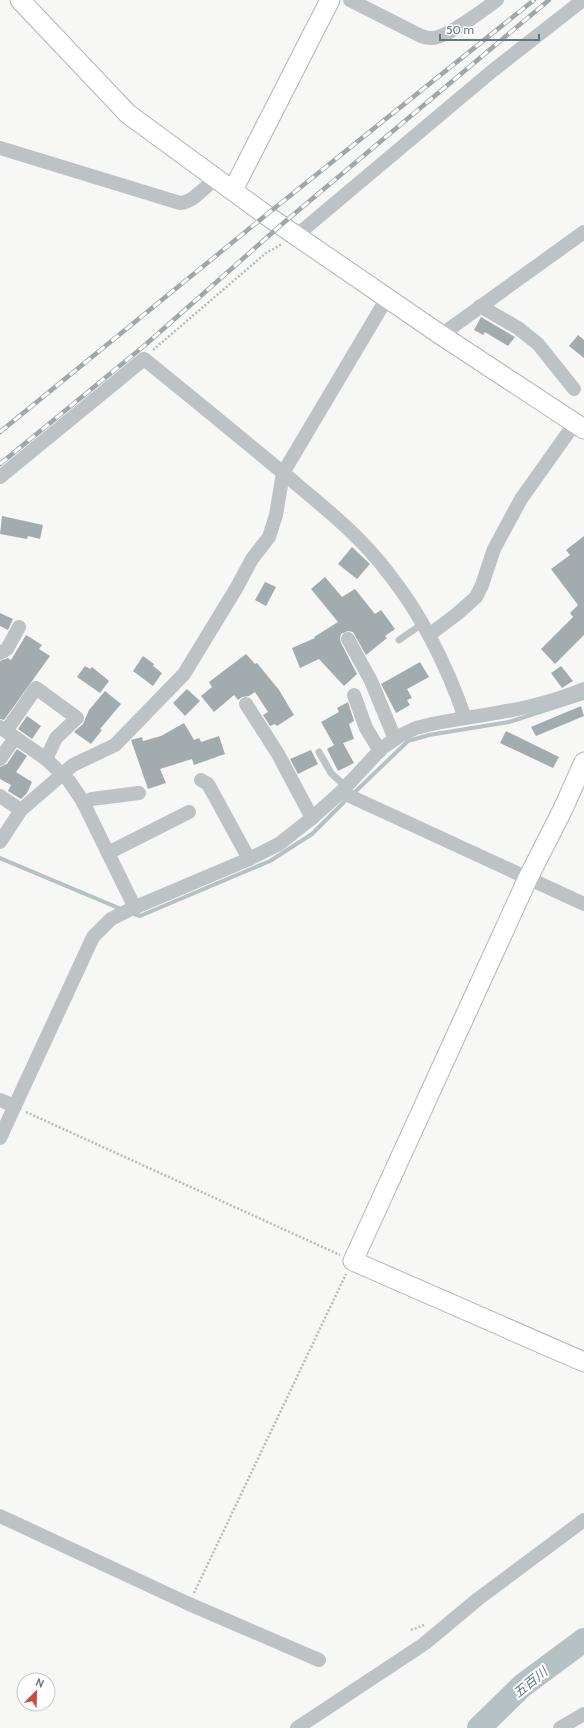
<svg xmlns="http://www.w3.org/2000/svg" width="584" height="1728" viewBox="0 0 584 1728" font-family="Cabin,'Noto Sans JP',sans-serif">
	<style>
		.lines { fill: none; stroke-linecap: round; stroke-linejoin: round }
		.stream { stroke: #b5c1c3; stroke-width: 4 }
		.river { stroke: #b5c1c3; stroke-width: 24 }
		.building { fill: #a2acaf }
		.secondary-casing { stroke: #afb6b9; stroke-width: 21 }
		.path { stroke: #b7bbbc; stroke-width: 2.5; stroke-dasharray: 2 2; stroke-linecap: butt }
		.lane { stroke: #bdc2c4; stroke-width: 7 }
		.street { stroke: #bdc2c4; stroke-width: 14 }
		.secondary { stroke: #fff; stroke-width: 19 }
		.rail-casing { stroke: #9fa7aa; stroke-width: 4.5 }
		.rail { stroke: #fff; stroke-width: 3; stroke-dasharray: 9; stroke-linecap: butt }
		.labels { text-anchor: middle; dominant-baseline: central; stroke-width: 4; stroke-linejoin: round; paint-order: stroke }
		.water-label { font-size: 13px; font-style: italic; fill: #607477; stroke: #fff }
	</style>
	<rect width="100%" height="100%" fill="#f7f7f5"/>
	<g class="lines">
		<g class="stream">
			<path d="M356 791 408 741 429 735 509 722 584 698"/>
			<path d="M0 858 121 909"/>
			<path d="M131 913 140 916 270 861 312 834 344 802"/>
		</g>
		<path class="river" d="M479 1728 522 1686 584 1640"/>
	</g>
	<g class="building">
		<path d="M481 317 515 337 508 346 485 332 483 335 474 330Z"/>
		<path d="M578 335 584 340V358L569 346Z"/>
		<path d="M2 516 43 525 40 539 28 536 27 539 0 534Z"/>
		<path d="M584 536V635L555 664 541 649 573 617 570 613 578 605 551 569 570 555 566 550Z"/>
		<path d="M352 547 370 564 357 579 338 564Z"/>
		<path d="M325 577 342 597 355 589 375 614 381 610 395 629 385 636 387 638 366 655 353 632 348 631 341 634 340 638 341 643 357 674 344 686 319 659 300 668 292 648 315 638 314 637 338 622 311 589Z"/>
		<path d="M265 582 276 587 266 606 255 600Z"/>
		<path d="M0 613 13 619 8 630 0 626Z"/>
		<path d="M26 635 42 645 39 649 50 656 4 720 0 719V661L8 658 11 660Z"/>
		<path d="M246 654 255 664 257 663 279 690 294 715 277 726 275 724 270 726 263 715 268 712 255 692 249 696 242 697 238 700 234 695 214 712 201 696 212 687 209 682Z"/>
		<path d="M143 656 154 664 153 666 162 673 153 686 133 671Z"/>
		<path d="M420 662 429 677 407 689 412 698 407 700 410 705 396 713 381 684Z"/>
		<path d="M85 666 90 669 92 667 109 681 100 693 77 677Z"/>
		<path d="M561 666 573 681 562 688 551 673Z"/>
		<path d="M187 689 200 701 185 716 173 703Z"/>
		<path d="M105 691 121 704 100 729 102 730 91 744 74 732 83 724 89 710Z"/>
		<path d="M348 702 354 721 349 724 354 739 343 743 354 763 338 771 327 749 334 745 321 722 339 712 337 708Z"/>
		<path d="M581 706 584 716 536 736 531 727Z"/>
		<path d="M27 716 41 726 32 739 18 729Z"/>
		<path d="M184 723 194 740 199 738 201 742 219 736 225 754 194 765 192 759 160 769 166 783 148 789 131 740 142 737 143 741 161 736Z"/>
		<path d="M506 731 559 757 553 768 500 743Z"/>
		<path d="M17 749 27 756 16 772 32 782 27 793 21 799 8 791 11 785 0 779V767L7 764Z"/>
		<path d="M311 750 318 764 298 774 290 759Z"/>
	</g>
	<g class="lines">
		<g class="secondary-casing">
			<g id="secondary">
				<path d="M20 0 128 114 266 215 441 335 584 429"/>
				<path d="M233 190 330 0"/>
				<path d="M584 762 563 809 528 878 353 1261 584 1362"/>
			</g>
		</g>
		<g class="path">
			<path d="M153 350 266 253 282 244"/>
			<path d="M26 1112 340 1255"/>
			<path d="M194 1593 346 1274"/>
			<path d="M411 1630 424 1625"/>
		</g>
		<g class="lane">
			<path d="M399 640 422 624"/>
			<path d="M319 752 331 773 346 787"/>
		</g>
		<g class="street">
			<path d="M350 0 421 36C424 37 428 38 431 38 446 39 483 10 497 0"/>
			<path d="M0 148 180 203C193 202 205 187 215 179"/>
			<path d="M297 235 491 72 583 0"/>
			<path d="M480 306 518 328 538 344 574 389"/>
			<path d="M441 335 584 232"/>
			<path d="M0 477 144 359C190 396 236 434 282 472 320 504 359 534 389 574 423 617 447 666 465 718"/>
			<path d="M429 635 457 614 476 597 482 585 494 549 521 499 575 423"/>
			<path d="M348 639 371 681 395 739"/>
			<path d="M0 653 7 649 19 627"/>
			<path d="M354 695 366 728 380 751"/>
			<path d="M246 704 278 754 312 818"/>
			<path d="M0 727 46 759 69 781 82 800 135 908"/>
			<path d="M6 731 36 688 77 718 56 738 46 759"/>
			<path d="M0 759 15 738"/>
			<path d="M201 780 208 784 249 859"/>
			<path d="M341 792 584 904"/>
			<path d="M0 796 21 810 73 765 115 745 184 674 237 587 252 559 269 537 276 515 283 473 387 298"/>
			<path d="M83 803 92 799 139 793"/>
			<path d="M0 842 21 810"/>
			<path d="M108 853 189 812"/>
			<path d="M0 1100 15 1106"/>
			<path d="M0 1138 93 937 111 919 131 909 249 859 279 844 312 818 341 792 382 748 401 735 416 728 432 724C483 714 536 710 584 689"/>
			<path d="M0 1516 189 1604 319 1660"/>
			<path d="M297 1728 424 1644 478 1599 584 1520"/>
			<path d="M560 1728 584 1714"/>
		</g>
		<use href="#secondary" class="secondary"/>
		<g class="rail-casing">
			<g id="rail">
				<path d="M0 432 266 215 534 0"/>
				<path d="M0 464 144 346 281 225 549 0"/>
			</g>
		</g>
		<use href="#rail" class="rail"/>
	</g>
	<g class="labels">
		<g class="water-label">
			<text transform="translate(530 1682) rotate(-39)">五百川</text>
		</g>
	</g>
	<g transform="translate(36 1692) rotate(23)"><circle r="19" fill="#ffffff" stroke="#c2c8cb"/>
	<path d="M0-3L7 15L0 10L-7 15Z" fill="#ce4b3e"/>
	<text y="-6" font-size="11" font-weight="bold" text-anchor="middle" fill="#66767c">N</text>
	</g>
	<path d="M440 34v6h99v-6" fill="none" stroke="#66767c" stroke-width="2"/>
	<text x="446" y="34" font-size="12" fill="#66767c" stroke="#ffffff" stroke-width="3" paint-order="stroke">50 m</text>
</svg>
